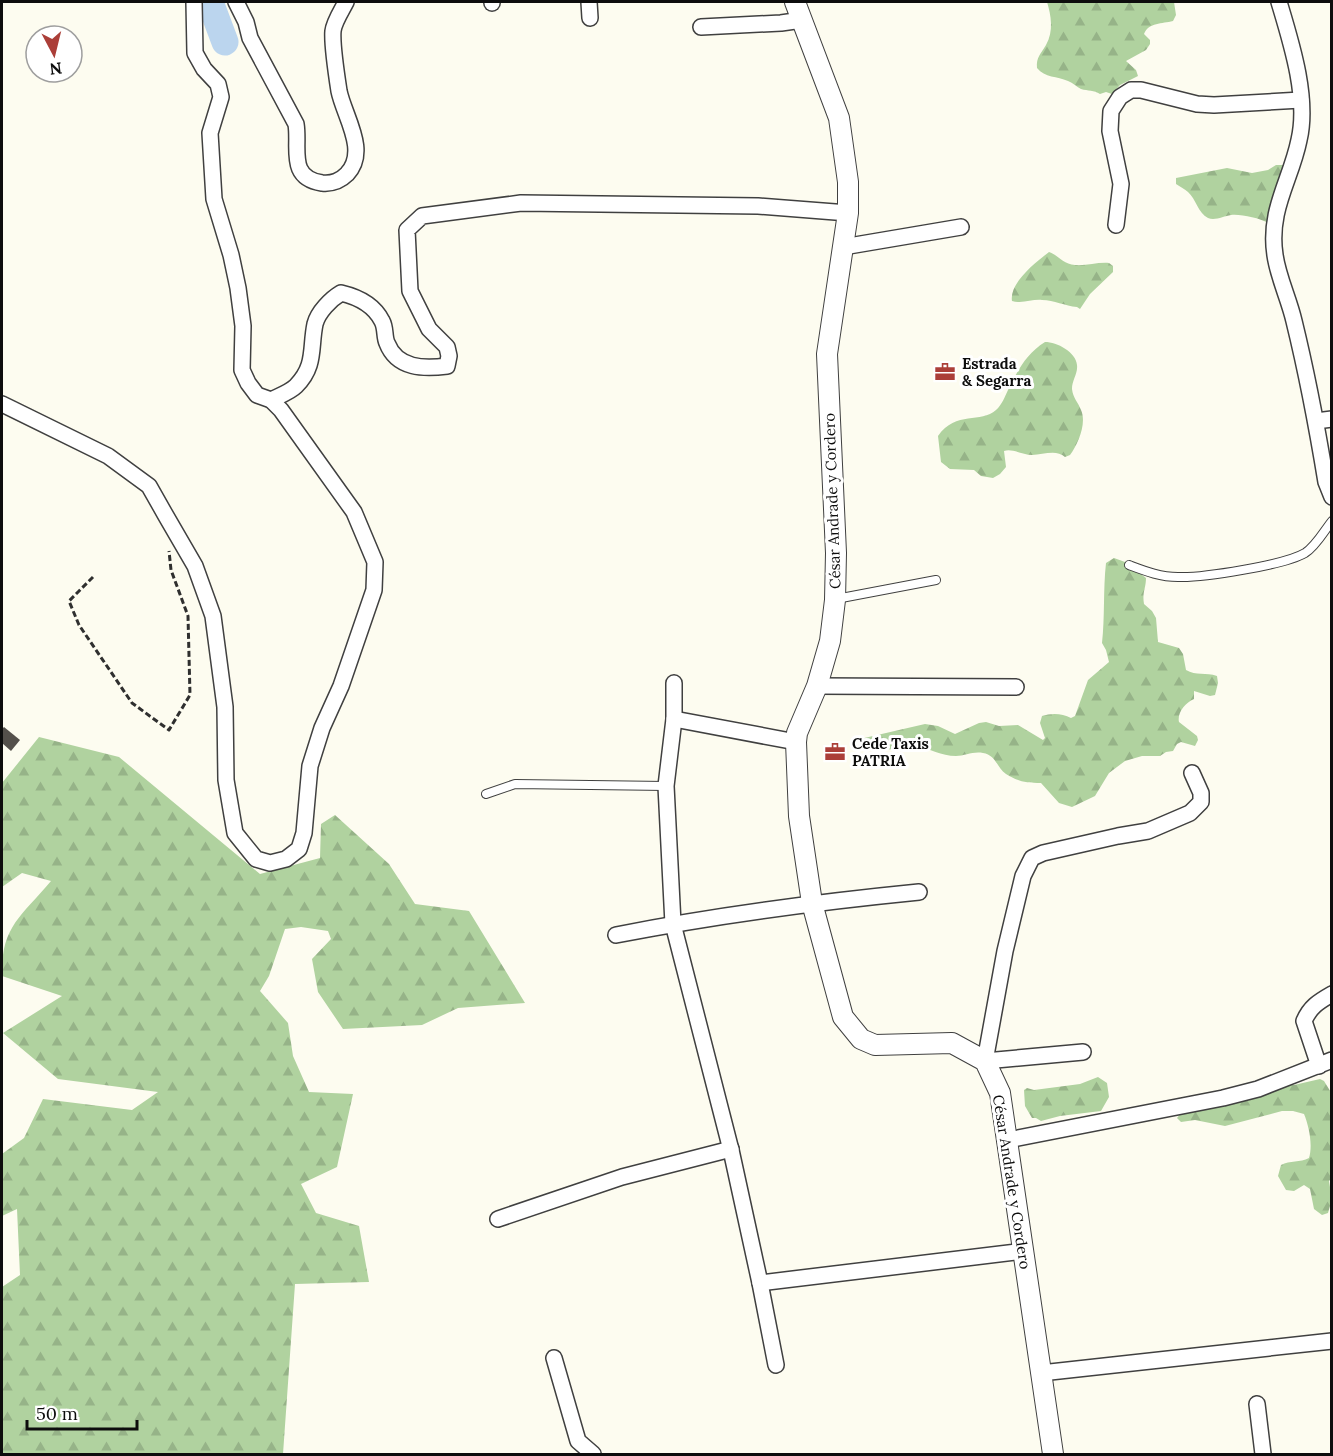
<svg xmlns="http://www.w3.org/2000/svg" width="1333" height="1456" viewBox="0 0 1333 1456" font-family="Lora,serif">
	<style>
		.forest { fill: url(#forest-firs) }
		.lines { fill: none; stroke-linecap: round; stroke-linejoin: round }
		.river { stroke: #bbd5ee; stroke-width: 27 }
		.building { fill: #54504b }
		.service-casing { stroke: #404040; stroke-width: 10 }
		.minor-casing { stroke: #404040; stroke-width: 18 }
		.tertiary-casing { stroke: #404040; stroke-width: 22 }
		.path { stroke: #2f2f2f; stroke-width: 3; stroke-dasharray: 6 3; stroke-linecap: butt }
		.service { stroke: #fff; stroke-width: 8 }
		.minor { stroke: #fff; stroke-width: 15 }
		.tertiary { stroke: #fff; stroke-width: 20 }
		.labels { text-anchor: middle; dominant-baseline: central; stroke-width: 6; stroke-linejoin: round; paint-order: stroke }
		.poi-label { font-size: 15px; font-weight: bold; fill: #0d0d0d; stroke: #fff; text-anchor: start }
		.street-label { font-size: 15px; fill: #0d0d0d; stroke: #fff }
	</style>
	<defs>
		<pattern id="forest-firs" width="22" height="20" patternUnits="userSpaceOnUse" patternTransform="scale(1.5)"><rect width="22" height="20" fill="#b0d29f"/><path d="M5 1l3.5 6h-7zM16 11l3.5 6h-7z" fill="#96b388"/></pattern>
	</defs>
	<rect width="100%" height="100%" fill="#fdfcf0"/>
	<g class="forest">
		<path d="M1047 2H1174L1176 15 1173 21C1162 24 1149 22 1144 34L1150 40V44L1146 50 1126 61 1136 70 1138 76 1120 85 1112 94 1106 92 1100 94C1094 90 1088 91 1081 89 1077 87 1073 83 1068 81 1057 76 1045 78 1037 68 1036 57 1041 54 1046 45 1054 31 1051 15 1047 2Z"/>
		<path d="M1276 165H1284L1268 223C1259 218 1241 214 1231 215 1224 216 1215 221 1208 218 1198 213 1196 199 1188 192 1185 189 1180 187 1176 184V178L1227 168 1252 173 1268 170Z"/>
		<path d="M1049 252C1058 255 1063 264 1075 265 1086 266 1098 262 1109 263L1113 266V272L1090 294 1080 309 1077 307C1065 306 1054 300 1042 300 1032 299 1023 304 1012 301 1009 283 1036 262 1049 252Z"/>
		<path d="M1045 342C1057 342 1076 352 1077 365 1078 374 1072 380 1072 389 1073 398 1078 402 1081 410 1087 423 1078 444 1070 455L1065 457C1056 449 1043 455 1032 455 1023 455 1012 448 1004 451L1006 467 1000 474 993 478 981 476 974 470 950 469 941 462 938 436C956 410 981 424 996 410 1002 405 1005 396 1008 390 1018 370 1026 354 1045 342Z"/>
		<path d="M1114 558 1125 562 1146 578C1146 588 1142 593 1144 604L1152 611 1156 618 1158 642 1179 648 1183 654 1186 670C1196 676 1206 672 1217 676L1218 683 1215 695 1210 696 1194 691V699C1185 703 1177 713 1179 722L1197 736 1198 740 1195 746 1181 742 1177 744 1173 751 1166 752 1160 756H1142L1125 761 1109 773 1095 796 1072 807 1059 803 1041 783C1026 783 1019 782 1006 774 997 768 996 755 983 753 973 751 965 756 956 756 941 756 930 748 916 747 900 747 885 751 870 751L865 750 859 745 860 739 925 724 938 726 955 734 979 723 986 722 999 726 1018 725 1043 740 1045 738 1040 723 1042 716C1051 713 1062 713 1071 718L1075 716 1088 680 1109 662 1106 650 1102 643C1105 617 1103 590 1106 563Z"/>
		<path d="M39 737 119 757 260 874 320 858 321 824 335 815 389 864 415 904 469 911 525 1003 458 1008 422 1025 343 1029 318 992 312 959 331 939 328 931 301 927 285 929 269 976 260 991 288 1023 293 1056 309 1092 353 1094 337 1167 301 1184 316 1213 359 1226 369 1282 295 1284 283 1454H2V1287L20 1275 17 1209 2 1216V1154L24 1138 43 1099 132 1110 158 1092 58 1079 3 1033 62 996 2 976C1 926 21 917 51 881L22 873 2 887V783Z"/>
		<path d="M1098 1077 1107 1083 1109 1097 1101 1111 1060 1116 1041 1121 1036 1118H1032L1025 1106 1024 1090 1027 1088 1034 1090 1080 1084Z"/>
		<path d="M1320 1079 1324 1081 1332 1094V1178L1329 1181 1332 1199 1328 1213 1322 1215 1314 1209 1310 1189 1304 1185 1294 1191 1286 1190 1278 1176 1281 1165C1290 1160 1300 1163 1309 1158 1313 1145 1309 1126 1304 1114L1293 1111H1282L1225 1126 1195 1120 1181 1122 1177 1118 1181 1113 1277 1085H1294Z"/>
	</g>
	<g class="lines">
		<path class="river" d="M210 2 225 42"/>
	</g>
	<path class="building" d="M4 727 20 740 11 751 2 743V729Z"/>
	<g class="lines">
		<g class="service-casing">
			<g id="service">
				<path d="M1129 565C1145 571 1160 577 1178 577 1202 578 1285 565 1305 553 1316 546 1324 531 1332 521"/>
				<path d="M836 599 936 580"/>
				<path d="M486 794 515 784 666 786"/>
			</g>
		</g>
		<g class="minor-casing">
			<g id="minor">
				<path d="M236 2 246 22 250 38 296 124C300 147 287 178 322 183 333 184 340 181 347 174 369 151 344 116 339 91 337 78 332 42 333 31 334 22 342 10 346 2"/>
				<path d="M492 2V3"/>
				<path d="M589 2 590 18"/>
				<path d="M1279 2C1291 42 1309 98 1299 140 1291 180 1268 210 1275 255 1278 277 1289 299 1294 321 1307 374 1317 427 1326 482L1332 497"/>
				<path d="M701 27 781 23 802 20"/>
				<path d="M1116 225 1121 184 1110 131 1111 111 1120 97 1131 90H1141L1197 104 1214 105 1301 100"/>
				<path d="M843 247 961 227"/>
				<path d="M271 400C279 396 290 392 296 386 316 366 310 348 315 324 318 312 331 299 341 293 358 297 374 305 382 321 386 328 384 337 387 343 397 369 424 369 447 366L449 356 447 347 429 329 410 291 407 230 422 216 521 203 758 206 848 213"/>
				<path d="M2 404 108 456 149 486 166 516 195 566 213 616 225 707 226 780 235 833 256 859 270 863 286 859 299 849 304 833 310 766 322 728 341 686 374 590 375 562 354 512 281 410 271 400 257 395 248 383 242 370 243 326 238 288 231 255 214 199 210 133 221 97 218 84 204 69 195 53 194 2"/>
				<path d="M1316 421 1332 419"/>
				<path d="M674 683V719L666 786 673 924 731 1150 760 1283 776 1365"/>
				<path d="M817 686 1016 687"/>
				<path d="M674 719 796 742"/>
				<path d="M616 935C717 915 818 902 919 892"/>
				<path d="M1083 1052 985 1061 1005 951 1023 876 1032 858 1043 853 1118 836 1148 831 1190 813 1201 802V793L1192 773"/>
				<path d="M1319 1066 1304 1021C1310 1007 1318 1002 1332 994"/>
				<path d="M1008 1140 1223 1098 1258 1089 1332 1060"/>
				<path d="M498 1219 622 1177 731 1149"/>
				<path d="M760 1283 1024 1251"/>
				<path d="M554 1358 578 1441 593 1454"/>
				<path d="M1041 1373 1332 1341"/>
				<path d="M1257 1404 1263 1454"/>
			</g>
		</g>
		<g class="tertiary-casing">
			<path id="tertiary" d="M795 2 839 118 848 182V213L827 354 836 553 835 600 830 641 817 686 797 733 796 742 799 816 812 903 843 1017 861 1039 875 1045 952 1043 985 1061 1000 1093 1053 1454"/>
		</g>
		<path class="path" d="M93 577 69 601 79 625 132 703 169 730 190 695 188 616 171 570 169 551"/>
		<use href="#service" class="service"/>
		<use href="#minor" class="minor"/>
		<use href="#tertiary" class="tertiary"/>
	</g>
	<defs>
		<g id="office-bare" transform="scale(1.62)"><path d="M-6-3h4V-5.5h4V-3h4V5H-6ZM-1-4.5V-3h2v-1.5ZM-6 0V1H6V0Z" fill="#ab3e38" stroke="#fff" stroke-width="2.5" paint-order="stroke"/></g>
	</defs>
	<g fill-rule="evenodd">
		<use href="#office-bare" x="945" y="372"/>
		<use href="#office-bare" x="835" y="752"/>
	</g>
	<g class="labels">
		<g class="poi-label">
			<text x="962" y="363">Estrada<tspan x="962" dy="17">&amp; Segarra</tspan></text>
			<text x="852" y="743">Cede Taxis<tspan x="852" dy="17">PATRIA</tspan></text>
		</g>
		<g class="street-label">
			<text transform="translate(832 501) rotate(-92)">César Andrade y Cordero</text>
			<text transform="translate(1012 1182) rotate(81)">César Andrade y Cordero</text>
		</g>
	</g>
	<rect width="1333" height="1456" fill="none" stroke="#0d0d0d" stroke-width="6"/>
	<g transform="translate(54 54) rotate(173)"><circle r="28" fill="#ffffff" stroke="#9e9e9e" stroke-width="1.5"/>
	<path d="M0-4.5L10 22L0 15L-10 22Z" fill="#ab3e38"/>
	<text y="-9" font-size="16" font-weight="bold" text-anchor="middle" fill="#0d0d0d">N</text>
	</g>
	<path d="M27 1420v9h110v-9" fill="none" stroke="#0d0d0d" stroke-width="3"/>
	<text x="36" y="1420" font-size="18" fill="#0d0d0d" stroke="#ffffff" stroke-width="4.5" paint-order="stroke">50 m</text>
</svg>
